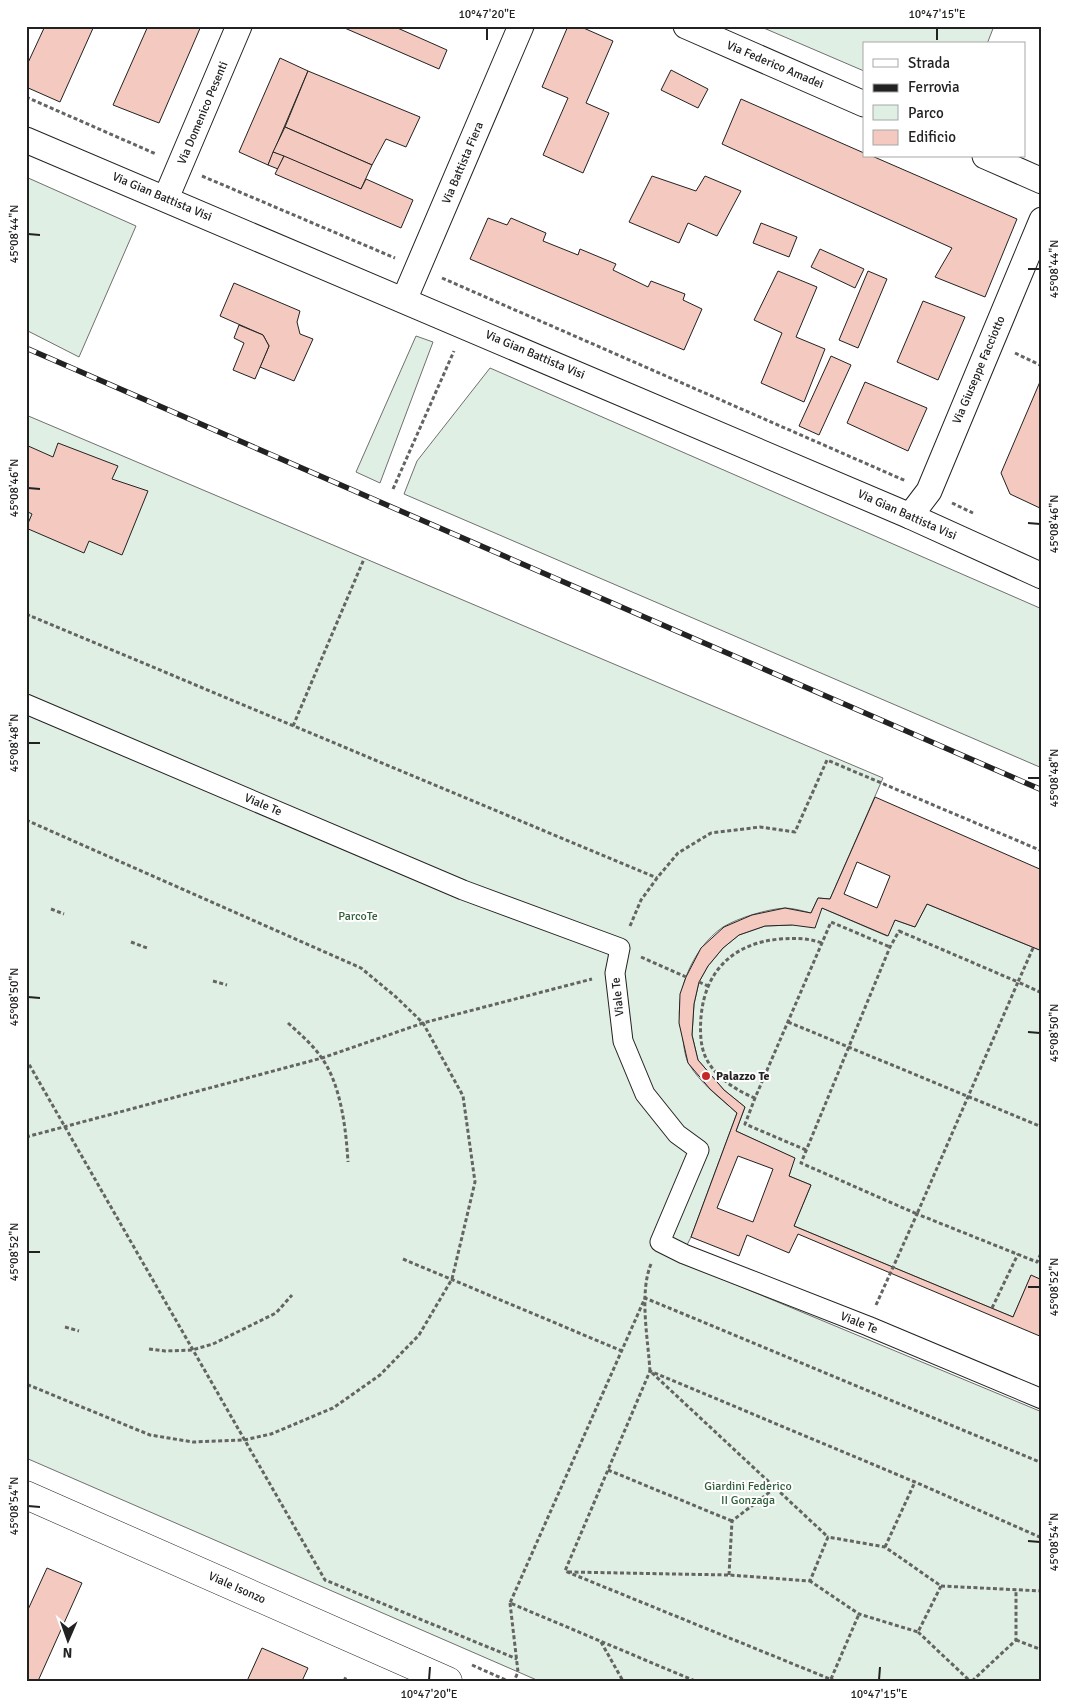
<svg xmlns="http://www.w3.org/2000/svg" width="1068" height="1707" viewBox="0 0 1068 1707" font-family="Signika,sans-serif">
	<style>
		.green { fill: #e0efe3; stroke: #6f6f6f }
		.building { fill: #f3c9c0; stroke: #222; fill-rule: evenodd }
		.lines { fill: none; stroke-linecap: round; stroke-linejoin: round }
		.pedestrian-casing { stroke: #222; stroke-width: 21 }
		.minor-casing { stroke: #222; stroke-width: 27 }
		.secondary-casing { stroke: #222; stroke-width: 29 }
		.path { stroke: #646464; stroke-width: 3; stroke-dasharray: 4 2.5; stroke-linecap: butt }
		.pedestrian { stroke: #fff; stroke-width: 19 }
		.minor { stroke: #fff; stroke-width: 25 }
		.secondary { stroke: #fff; stroke-width: 28 }
		.rail-casing { stroke: #222; stroke-width: 5.5 }
		.rail { stroke: #fff; stroke-width: 4; stroke-dasharray: 11; stroke-linecap: butt }
		.ticks { fill: none; stroke: #222; stroke-width: 2 }
		.poi-dot { fill: #c62828; stroke: #fff; stroke-width: 2 }
		.labels { text-anchor: middle; dominant-baseline: central; stroke-width: 4; stroke-linejoin: round; paint-order: stroke }
		.street-label { font-size: 12px; fill: #222; stroke: #fff }
		.park-label { font-size: 12px; fill: #2f5e38; stroke: #fff }
		.poi-label { font-size: 12px; font-weight: bold; fill: #222; stroke: #fff; text-anchor: start }
		.neatline { fill: none; stroke: #222; stroke-width: 2 }
		.ticks-label { font-size: 12px; text-anchor: middle; fill: #222 }
	</style>
	<rect width="100%" height="100%" fill="#fff"/>
	<g class="green">
		<path d="M759 26H994L987 44H864V71Z"/>
		<path d="M26 177 136 226 79 357 26 330Z"/>
		<path d="M416 336 433 342 380 483 356 472Z"/>
		<path d="M490 368 1042 609V768L404 494 417 461Z"/>
		<path d="M26 415 883 778 830 899 818 898 811 913C803 911 793 908 785 908 767 909 738 918 723 927 691 949 672 997 682 1034 684 1043 684 1056 689 1064 700 1083 720 1098 737 1113L691 1237 679 1261 1042 1412V1681H539L26 1458Z"/>
		<path d="M927 904 1042 951V1280L1031 1276 1013 1317 794 1226 811 1185 789 1176 794 1158 736 1131 745 1107 724 1090 698 1060 692 1035 694 1004 699 982 708 966 723 948 739 935 765 926 792 925 822 908 887 936 895 920 915 927Z"/>
	</g>
	<g class="building">
		<path d="M45 26H94L60 102 26 87V67Z"/>
		<path d="M148 26H201L159 123 113 105Z"/>
		<path d="M340 26H393L447 50 439 69Z"/>
		<path d="M568 26H579L613 41 586 103 609 113 583 173 543 155 568 98 542 87Z"/>
		<path d="M280 58 308 71 268 165 239 152Z"/>
		<path d="M671 70 708 89 698 108 661 90Z"/>
		<path d="M308 71 420 117 406 147 386 139 372 165 285 127Z"/>
		<path d="M741 99 864 153V156H872L1017 219 985 297 935 277 952 248 722 144Z"/>
		<path d="M285 127 372 165 361 189 273 152Z"/>
		<path d="M273 152 284 156 278 169 268 165Z"/>
		<path d="M284 156 361 189 366 179 413 200 401 228 275 174Z"/>
		<path d="M652 176 696 191 705 176 741 191 717 236 688 223 679 243 629 222Z"/>
		<path d="M488 218 507 225 511 218 546 233 543 241 578 255 580 249 616 264 613 270 648 287 651 281 685 294 683 300 702 309 684 350 470 259Z"/>
		<path d="M761 223 797 237 789 257 753 243Z"/>
		<path d="M820 249 864 269 855 288 811 267Z"/>
		<path d="M778 271 817 287 796 337 825 349 804 402 761 383 782 333 754 320Z"/>
		<path d="M868 271 887 279 858 348 839 340Z"/>
		<path d="M234 283 300 311 297 322 300 334 313 339 294 381 260 367 269 346 263 335 220 316Z"/>
		<path d="M923 301 965 317 938 380 897 362Z"/>
		<path d="M239 325 263 335 269 346 255 379 233 370 244 343 234 338Z"/>
		<path d="M831 356 851 365 819 435 799 426Z"/>
		<path d="M1042 377V509L1010 494 1001 473Z"/>
		<path d="M865 382 927 408 908 451 847 423Z"/>
		<path d="M58 443 118 466 112 479 148 491 122 555 89 541 84 553 26 528 32 514 26 511V445L53 457Z"/>
		<path d="M875 797 1042 870V951L927 904 915 927 895 920 888 936 822 908 815 928 792 925 765 926 739 935 723 948 708 966 699 982 694 1004 692 1035 698 1060 724 1090 745 1107 736 1131 795 1158 789 1176 811 1185 794 1226 1013 1317 1031 1275 1042 1280V1337L798 1234 789 1253 747 1235 739 1256 691 1237 737 1113 710 1089 688 1063 679 1023 680 994 686 977 701 948 724 927 752 915 785 908 811 913 818 898 830 899ZM857 862 890 876 877 908 844 894ZM738 1156 773 1169 753 1222 717 1208Z"/>
		<path d="M47 1568 82 1583 38 1681H26V1614Z"/>
		<path d="M262 1648 308 1668 302 1681H247Z"/>
	</g>
	<g class="lines">
		<g class="pedestrian-casing">
			<path id="pedestrian" d="M26 704 463 890 620 948 615 973 623 1041 645 1094 677 1134 699 1150 660 1242 684 1254 868 1326 1042 1399"/>
		</g>
		<g class="minor-casing">
			<g id="minor">
				<path d="M686 26 864 104"/>
				<path d="M26 140 910 516 1042 576"/>
				<path d="M985 156 1042 181"/>
				<path d="M166 198 239 26"/>
				<path d="M404 300 521 26"/>
				<path d="M910 516 929 491 1042 220"/>
			</g>
		</g>
		<g class="secondary-casing">
			<path id="secondary" d="M26 1495 448 1681"/>
		</g>
		<g class="path">
			<path d="M26 97 156 154"/>
			<path d="M202 176 395 258"/>
			<path d="M442 278 906 481"/>
			<path d="M1015 353 1042 366"/>
			<path d="M393 489 454 351"/>
			<path d="M952 503 973 513"/>
			<path d="M26 614 657 878"/>
			<path d="M26 622 29 615"/>
			<path d="M293 726 364 559"/>
			<path d="M26 820 361 968 396 997 423 1023 463 1096 475 1182 452 1279 419 1335 380 1375 333 1408 271 1434 244 1440 193 1442 150 1435 26 1384"/>
			<path d="M51 909 64 914"/>
			<path d="M630 926 641 900 657 878 678 853 711 833 760 827 795 832 827 760 1042 851"/>
			<path d="M899 931 1018 982 917 1214 801 1163 890 947Z"/>
			<path d="M131 942 147 948"/>
			<path d="M1033 948 1018 982 1042 993"/>
			<path d="M641 957 686 977"/>
			<path d="M213 981 227 985"/>
			<path d="M699 982 708 986"/>
			<path d="M788 1022 1042 1127"/>
			<path d="M288 1023C300 1034 312 1044 321 1057 341 1084 346 1129 348 1162"/>
			<path d="M26 1059 325 1580 517 1659"/>
			<path d="M755 1098C737 1091 715 1077 706 1058 700 1046 700 1030 701 1017 705 970 734 943 780 939 795 938 808 938 822 943"/>
			<path d="M26 1137 322 1058 423 1023 592 979"/>
			<path d="M806 1150 745 1124 755 1098 831 922 890 947"/>
			<path d="M403 1259 622 1351"/>
			<path d="M651 1264C639 1293 648 1339 650 1371L828 1537"/>
			<path d="M876 1305 917 1214 1037 1262 1042 1251"/>
			<path d="M992 1308 1018 1254"/>
			<path d="M65 1327 79 1331"/>
			<path d="M149 1349 165 1351 192 1350 213 1344 276 1313 292 1295"/>
			<path d="M608 1470 732 1521"/>
			<path d="M885 1547 915 1482"/>
			<path d="M568 1572 729 1575 810 1581 828 1537 885 1547 941 1586 918 1632 859 1614 810 1581"/>
			<path d="M729 1575 732 1521 775 1488"/>
			<path d="M941 1586 1042 1591"/>
			<path d="M510 1603 518 1672 514 1681"/>
			<path d="M918 1632 970 1681"/>
			<path d="M1016 1640 1042 1650"/>
			<path d="M601 1642 623 1681"/>
			<path d="M472 1665 508 1681"/>
			<path d="M831 1679 859 1614"/>
			<path d="M344 1681 346 1677"/>
			<path d="M695 1681 510 1603 645 1298 1042 1463"/>
			<path d="M835 1681 565 1571 650 1371 915 1482 1042 1538"/>
			<path d="M972 1681 1016 1640V1590"/>
		</g>
		<use href="#pedestrian" class="pedestrian"/>
		<use href="#minor" class="minor"/>
		<use href="#secondary" class="secondary"/>
		<g class="rail-casing">
			<path id="rail" d="M26 348 1042 790"/>
		</g>
		<use href="#rail" class="rail"/>
	</g>
	<path class="ticks" d="M487 40V28M937 40V28M28 234 40 235M1028 269H1040M28 488 40 489M1028 523 1040 524M28 743H40M1028 778H1040M28 997 40 998M1028 1032 1040 1033M28 1252H40M1028 1287H1040M28 1506 40 1507M1028 1541 1040 1542M429 1680 430 1667M879 1680 880 1667"/>
	<circle class="poi-dot" cx="706" cy="1076" r="5"/>
	<g class="labels">
		<g class="street-label">
			<text transform="translate(775 65) rotate(23)">Via Federico Amadei</text>
			<text transform="translate(203 113) rotate(-67)">Via Domenico Pesenti</text>
			<text transform="translate(463 163) rotate(-67)">Via Battista Fiera</text>
			<text transform="translate(162 197) rotate(23)">Via Gian Battista Visi</text>
			<text transform="translate(535 355) rotate(23)">Via Gian Battista Visi</text>
			<text transform="translate(979 370) rotate(-67)">Via Giuseppe Facciotto</text>
			<text transform="translate(907 515) rotate(24)">Via Gian Battista Visi</text>
			<text transform="translate(263 805) rotate(23)">Viale Te</text>
			<text transform="translate(618 997) rotate(-96)">Viale Te</text>
			<text transform="translate(859 1323) rotate(22)">Viale Te</text>
			<text transform="translate(237 1588) rotate(24)">Viale Isonzo</text>
		</g>
		<g class="park-label">
			<text x="358" y="916">ParcoTe</text>
			<text x="748" y="1486">Giardini Federico<tspan x="748" dy="14">II Gonzaga</tspan></text>
		</g>
		<g class="poi-label">
			<text x="716" y="1076">Palazzo Te</text>
		</g>
	</g>
	<rect width="1068" height="1707" fill="none" stroke="#ffffff" stroke-width="55"/>
	<rect x="863" y="42" width="162" height="115" fill="#ffffff" stroke="#a7a7a7"/>
	<rect x="873" y="59" width="25" height="8" fill="#ffffff" stroke="#a7a7a7"/>
	<text x="908" y="68" font-size="15" fill="#222222">Strada</text>
	<rect x="873" y="84" width="25" height="8" fill="#222222" stroke="#a7a7a7"/>
	<text x="908" y="92" font-size="15" fill="#222222">Ferrovia</text>
	<rect x="873" y="105" width="25" height="15" fill="#e0efe3" stroke="#a7a7a7"/>
	<text x="908" y="118" font-size="15" fill="#222222">Parco</text>
	<rect x="873" y="130" width="25" height="15" fill="#f3c9c0" stroke="#a7a7a7"/>
	<text x="908" y="142" font-size="15" fill="#222222">Edificio</text>
	<g transform="translate(68 1640) rotate(182)" stroke="#ffffff" stroke-width="4" paint-order="stroke">
	<path d="M0-4L9 19L0 12L-9 19Z" fill="#222222"/>
	<text y="-8" font-size="14" font-weight="bold" text-anchor="middle" fill="#222222">N</text>
	</g>
	<rect x="28" y="28" width="1012" height="1652" class="neatline"/>
	<g class="ticks-label">
		<text x="487" y="18">10°47'20"E</text>
		<text x="937" y="18">10°47'15"E</text>
		<text transform="translate(14 234) rotate(-90)" y="4">45°08'44"N</text>
		<text transform="translate(1054 269) rotate(-90)" y="4">45°08'44"N</text>
		<text transform="translate(14 488) rotate(-90)" y="4">45°08'46"N</text>
		<text transform="translate(1054 524) rotate(-90)" y="4">45°08'46"N</text>
		<text transform="translate(14 743) rotate(-90)" y="4">45°08'48"N</text>
		<text transform="translate(1054 778) rotate(-90)" y="4">45°08'48"N</text>
		<text transform="translate(14 997) rotate(-90)" y="4">45°08'50"N</text>
		<text transform="translate(1054 1033) rotate(-90)" y="4">45°08'50"N</text>
		<text transform="translate(14 1252) rotate(-90)" y="4">45°08'52"N</text>
		<text transform="translate(1054 1287) rotate(-90)" y="4">45°08'52"N</text>
		<text transform="translate(14 1506) rotate(-90)" y="4">45°08'54"N</text>
		<text transform="translate(1054 1542) rotate(-90)" y="4">45°08'54"N</text>
		<text x="429" y="1698">10°47'20"E</text>
		<text x="879" y="1698">10°47'15"E</text>
	</g>
</svg>
